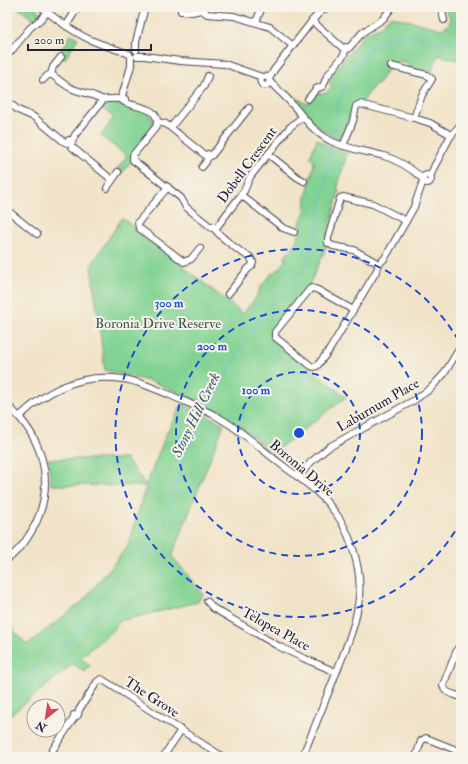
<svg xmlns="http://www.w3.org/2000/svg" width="468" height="764" viewBox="0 0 468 764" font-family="'IM FELL Double Pica',serif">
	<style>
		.green { fill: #82d393; stroke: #527a67 }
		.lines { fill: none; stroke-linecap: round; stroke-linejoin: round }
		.stream { stroke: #65b9e1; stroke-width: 1 }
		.minor-casing { stroke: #413f50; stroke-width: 8 }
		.minor { stroke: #fff; stroke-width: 6 }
		.ring { fill: none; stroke: #1d4ed8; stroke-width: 2; stroke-dasharray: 7 5 }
		.labels { text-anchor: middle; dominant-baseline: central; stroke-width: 4; stroke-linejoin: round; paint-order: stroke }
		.street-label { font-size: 14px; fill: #22223b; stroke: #f7f3e8 }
		.park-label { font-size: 14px; fill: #3f5755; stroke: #f7f3e8 }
		.water-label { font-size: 15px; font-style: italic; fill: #395775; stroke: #f7f3e8 }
		.centre { fill: #1d4ed8; stroke: #f7f3e8; stroke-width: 2 }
		.ring-label { font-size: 12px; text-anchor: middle; font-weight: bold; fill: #1d4ed8; stroke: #f7f3e8; stroke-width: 4; stroke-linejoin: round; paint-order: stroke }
	</style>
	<rect width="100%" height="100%" fill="#f7f3e8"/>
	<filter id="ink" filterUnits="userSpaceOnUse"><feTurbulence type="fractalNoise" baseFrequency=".025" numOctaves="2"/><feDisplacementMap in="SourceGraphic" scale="8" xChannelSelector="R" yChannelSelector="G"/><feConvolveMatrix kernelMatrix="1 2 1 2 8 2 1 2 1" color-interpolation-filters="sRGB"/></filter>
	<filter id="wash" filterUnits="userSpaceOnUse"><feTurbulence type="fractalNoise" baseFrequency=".012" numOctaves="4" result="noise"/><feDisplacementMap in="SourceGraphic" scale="16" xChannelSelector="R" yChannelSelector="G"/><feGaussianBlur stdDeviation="0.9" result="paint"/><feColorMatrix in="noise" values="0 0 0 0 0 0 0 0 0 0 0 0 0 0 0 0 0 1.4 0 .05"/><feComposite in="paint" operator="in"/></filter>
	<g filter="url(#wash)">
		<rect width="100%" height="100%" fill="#f1e3c7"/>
		<g class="green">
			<path d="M17 7C25 7 36 4 40 13L37 17 32 19Z"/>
			<path d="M445 7H461V61L438 55 432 71 428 74 410 69 406 62 402 61 394 65 390 64 388 71H386L378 84H375L363 101 355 103 351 116 342 138 339 140C314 127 305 115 288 93L307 104 315 94 326 93 331 87 329 78 365 33 380 27 390 16 442 29 449 25 450 18 445 9Z"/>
			<path d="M71 34 78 38 65 59 59 55Z"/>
			<path d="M105 100 121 103 148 113 154 122C150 139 133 159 122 173L117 169 127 156 101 136 114 117 100 107Z"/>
			<path d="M317 139 330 147 347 153 337 190 339 191 325 245 326 248 309 285 269 335 346 397 273 453 231 420 196 400 153 382 105 370 91 266 122 218 243 314 257 296 260 288 273 272 275 273 285 261V256L295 244 301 229 300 223 305 211 306 198 314 164 313 160 310 157Z"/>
			<path d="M182 404 224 424 172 556 203 594 198 602 120 621 113 630 80 658 90 665 85 672 73 664 8 717 7 724V623L27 645 83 601 128 546 146 486 51 485 48 459H126L146 485 167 432Z"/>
		</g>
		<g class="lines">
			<g class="stream">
				<path d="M332 139 339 102 345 82 370 48 390 37 415 35 438 42 461 45"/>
				<path d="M209 409 242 345 286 283 303 269 316 238 331 145"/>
				<path d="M7 689 32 672 58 648 74 638 86 623 102 609 119 591 145 558 167 517 184 457 206 414"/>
			</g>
		</g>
	</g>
	<g filter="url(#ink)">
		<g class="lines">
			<g class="minor-casing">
				<g id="minor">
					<path d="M41 7C57 20 74 33 93 41 105 46 117 49 129 54"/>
					<path d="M202 7V10L207 14 234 16 270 27 293 46"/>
					<path d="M443 7 442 11 444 20"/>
					<path d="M181 11 192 12 205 9"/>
					<path d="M312 21 344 49H348L363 32 383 19 392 7"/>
					<path d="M256 22 262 7"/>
					<path d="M66 26 78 7"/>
					<path d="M136 50V42L145 7"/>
					<path d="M7 56 30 28 41 19 49 10"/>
					<path d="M137 56H145L180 61 225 64 262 77"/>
					<path d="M131 57V66L122 96 123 101C131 108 163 105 156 127L133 155V160L181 198 186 207 212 228H216L244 191 250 177 289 128 302 117"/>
					<path d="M391 66 427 75 432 79 422 95 414 118"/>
					<path d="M51 74C58 79 64 85 73 89 83 93 93 94 103 100"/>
					<circle cx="265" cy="81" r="4.5"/>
					<path d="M269 79 274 70 312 21 319 13 328 7"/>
					<path d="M43 80 47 76 51 74 53 67 61 57"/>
					<path d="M270 82C277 89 285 96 291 103 304 117 313 132 331 141 347 149 366 151 384 156 398 160 412 169 423 179"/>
					<path d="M308 99 316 89 323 86 327 76 344 55 346 47"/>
					<path d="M7 101 18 110 34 117 63 141 67 143 72 142 75 135 103 100C107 98 119 99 125 99"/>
					<path d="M157 122 166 124 206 156 209 157 212 155 249 108"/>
					<path d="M171 127 204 86 208 76"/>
					<path d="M69 140 72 147 111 179"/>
					<path d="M343 146 353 121 356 106 360 104 414 118 430 123 451 135"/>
					<path d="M268 154 297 177 304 181"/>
					<path d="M202 167 206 162 208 154"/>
					<circle cx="427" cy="179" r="4"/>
					<path d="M430 177 434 167 450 137 461 124"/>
					<path d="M168 187 140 220 138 223 139 228 184 262 191 259 200 248"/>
					<path d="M107 188C111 182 114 178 118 172"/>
					<path d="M241 195 283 228 294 232"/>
					<path d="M7 210 37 234"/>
					<path d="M213 226C216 234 241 253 250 257L253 262 252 266 248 269 228 294"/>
					<path d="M379 264 354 250 333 246 328 243V238L340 198 343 197 373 204 406 221"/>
					<path d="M353 310 318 290 312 288 310 289 275 332V337L311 366 314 367 317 366 330 349 377 270 379 264 385 258 414 207 423 181"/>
					<path d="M7 405C48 441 58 494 26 540 21 548 14 554 7 560"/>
					<path d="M20 416C48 389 83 373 123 379 139 381 155 389 170 395 185 402 201 408 216 416 240 429 261 449 282 465 300 478 321 493 334 511 347 527 354 549 358 569 365 608 347 645 333 681 323 706 313 732 302 757"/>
					<path d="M298 477 311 462 329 447 413 401 430 389 444 374 461 346"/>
					<path d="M207 601 213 608 278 646 303 658 336 672"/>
					<path d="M461 645 458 648 443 685C445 694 454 694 461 697"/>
					<path d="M74 718 78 715 79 710 97 682 101 679 103 680 223 757"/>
					<path d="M52 751 74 718V715"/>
					<path d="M163 757 181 730"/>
					<path d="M416 757 421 741 426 738 461 752"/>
				</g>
			</g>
			<use href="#minor" class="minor"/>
		</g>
	</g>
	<g class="ring">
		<circle cx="299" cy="433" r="61"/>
		<circle cx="299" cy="433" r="123"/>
		<path d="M461 521A184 184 0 1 1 461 345"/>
	</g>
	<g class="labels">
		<g class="street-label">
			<text transform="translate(247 165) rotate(-54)">Dobell Crescent</text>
			<text transform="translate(378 405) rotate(-30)">Laburnum Place</text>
			<text transform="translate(302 468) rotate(40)">Boronia Drive</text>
			<text transform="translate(276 629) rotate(29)">Telopea Place</text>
			<text transform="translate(152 697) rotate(33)">The Grove</text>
		</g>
		<g class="park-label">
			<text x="158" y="323">Boronia Drive Reserve</text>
		</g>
		<g class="water-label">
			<text transform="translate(196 415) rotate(-64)">Stony Hill Creek</text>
		</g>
	</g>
	<circle cx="299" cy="433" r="6" class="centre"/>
	<g class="ring-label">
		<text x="169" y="307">300 m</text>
		<text x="212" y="350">200 m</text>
		<text x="256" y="394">100 m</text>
	</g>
	<rect width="468" height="764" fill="none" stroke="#f7f3e8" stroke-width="24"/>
	<g transform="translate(46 718) rotate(210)"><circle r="19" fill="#f7f3e8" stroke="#a29fa3"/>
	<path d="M0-3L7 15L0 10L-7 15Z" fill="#d1495b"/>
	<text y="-6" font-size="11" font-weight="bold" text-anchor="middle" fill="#22223b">N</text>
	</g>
	<path d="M28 44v6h123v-6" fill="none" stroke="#22223b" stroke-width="2"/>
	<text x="34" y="44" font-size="12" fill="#22223b" stroke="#f7f3e8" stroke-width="3" paint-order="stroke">200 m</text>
</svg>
